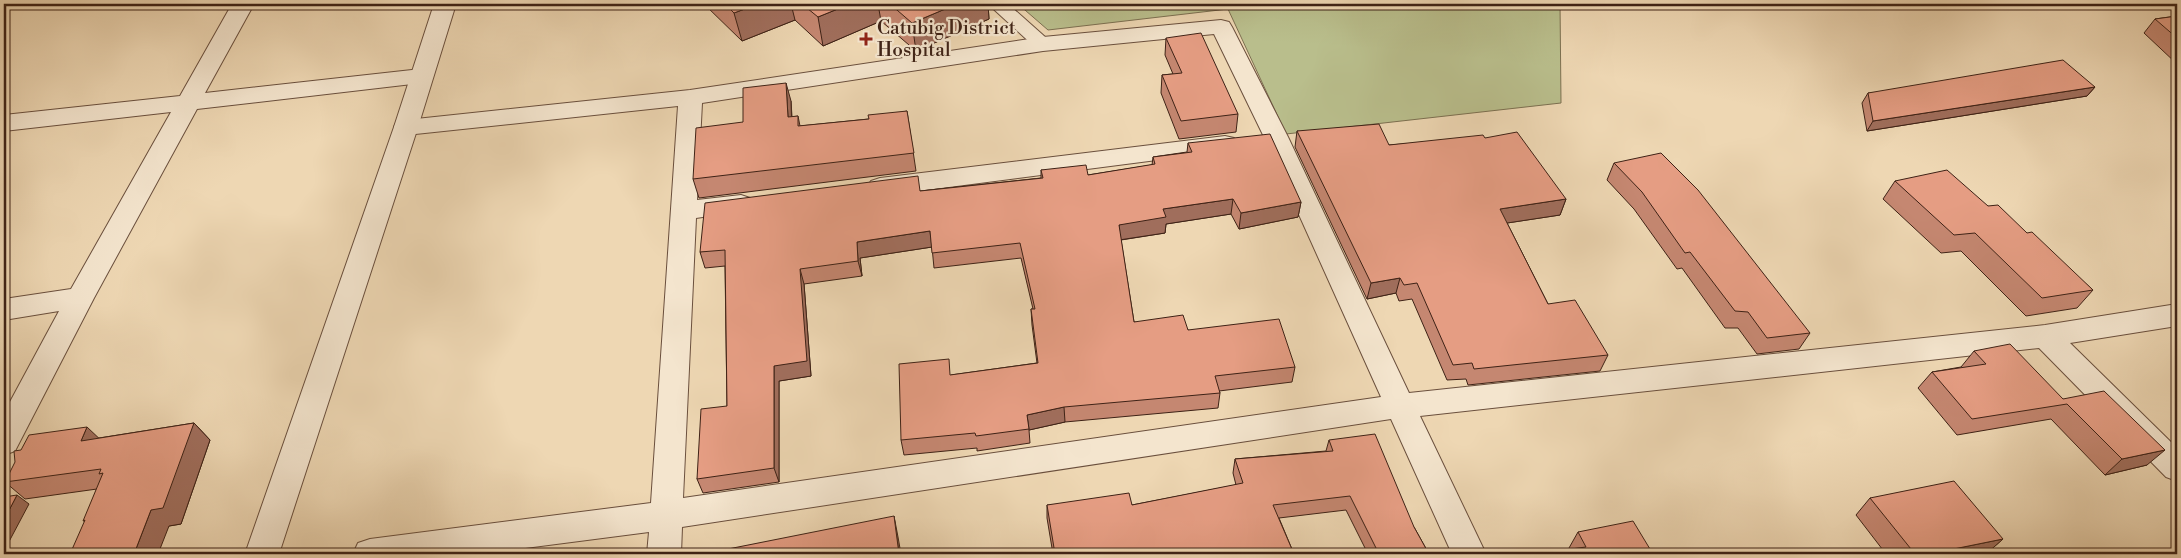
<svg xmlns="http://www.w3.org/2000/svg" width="2181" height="558" viewBox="0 0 2181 558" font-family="'Libre Bodoni',serif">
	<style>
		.green { fill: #b9be8c; stroke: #7c7051 }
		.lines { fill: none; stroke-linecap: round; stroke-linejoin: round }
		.service-casing { stroke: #6a4f3d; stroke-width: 2 }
		.minor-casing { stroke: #6a4f3d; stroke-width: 2 }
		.tertiary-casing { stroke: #6a4f3d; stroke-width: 2 }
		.service { fill: #f4e5ce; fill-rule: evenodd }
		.minor { fill: #f4e5ce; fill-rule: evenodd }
		.tertiary { fill: #f4e5ce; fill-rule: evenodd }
		.wall { fill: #c58771; stroke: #3e2216 }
		.shaded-wall { fill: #a06e5c; stroke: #3e2216 }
		.building { fill: #e59d83; stroke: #3e2216 }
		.poi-dot { fill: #8f2418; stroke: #f4e5ce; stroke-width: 2 }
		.labels { text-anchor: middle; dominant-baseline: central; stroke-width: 4.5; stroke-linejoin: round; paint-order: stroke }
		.poi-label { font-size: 19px; fill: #3e2216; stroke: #f4e5ce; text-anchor: start }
	</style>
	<rect width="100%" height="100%" fill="#eed7b3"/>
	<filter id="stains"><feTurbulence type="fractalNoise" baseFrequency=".004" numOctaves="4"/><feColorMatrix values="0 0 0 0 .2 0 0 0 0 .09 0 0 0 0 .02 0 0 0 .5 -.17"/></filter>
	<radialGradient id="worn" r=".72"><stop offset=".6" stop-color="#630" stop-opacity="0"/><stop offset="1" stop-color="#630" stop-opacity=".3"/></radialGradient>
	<path class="green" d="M1018 4H1560L1561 103 1286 134 1228 9 1048 30Z"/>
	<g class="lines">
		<g class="service-casing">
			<path id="service" d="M988 4H1008L1053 44 1050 48 1043 50 1036 48Z"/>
		</g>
		<g class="minor-casing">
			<g id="minor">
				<path d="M232 4H254L205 93 421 69 429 71 433 76 429 81 421 83 197 109 94 298 15 451 4 455V413L59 311 4 320V299L71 289 171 112 4 131V115L180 96Z"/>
				<path d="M1221 20 1229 22 1232 27 1288 137 1409 393 2045 325 2177 304V326L2070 343 2177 448V481L2166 477 2039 348 1420 416 1486 554H1452L1391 419 682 527 681 554H647L649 532 479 554H353L358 543 370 539 651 503 678 106 406 135 397 133 394 127 397 121 690 90 1043 37ZM1214 34 1264 137 1381 397 683 498 696 218 750 210 754 204 750 198 741 195 697 200 702 103 1043 51Z"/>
				<path d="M1225 136 1234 138 1237 144 1234 150 880 196 871 193 867 187 871 181 880 178Z"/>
			</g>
		</g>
		<g class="tertiary-casing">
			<path id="tertiary" d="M434 4H456L418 127 279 554H245L394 127Z"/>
		</g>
		<use href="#service" class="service"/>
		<use href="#minor" class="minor"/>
		<use href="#tertiary" class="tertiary"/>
	</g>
	<g class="wall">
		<path d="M704 4H988L989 19 916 51 881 21 823 46 795 20 742 41Z"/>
		<path d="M2177 16V64L2144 33 2155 19Z"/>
		<path d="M1166 38 1238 114 1236 132 1179 139 1161 93 1162 75 1173 74 1165 55Z"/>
		<path d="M2095 87 2087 96 1867 131 1862 103 1868 93Z"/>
		<path d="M791 101 792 117 798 116 800 126 869 119 907 111 916 171 699 198 693 179 743 122Z"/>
		<path d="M1297 131 1389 145 1485 138 1566 199 1560 215 1507 223 1548 304 1608 355 1600 371 1468 385 1466 379 1447 380 1412 299 1399 301 1396 293 1367 299 1295 147Z"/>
		<path d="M1188 143 1301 202 1298 217 1239 229 1231 214 1166 224 1165 233 1121 240 1134 322 1188 330 1295 367 1292 382 1219 391 1220 393 1218 408 1065 422 1029 430 1030 443 977 451V448L904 455 901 440 951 375 1037 363 1032 325 1031 309H1033L1021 258 934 268 932 247 860 258 862 276 804 284 811 376 779 381V482L703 493 697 479 727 406 725 266 705 268 700 252 920 191 1041 178V170L1088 175 1152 165 1153 157 1187 152Z"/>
		<path d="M1614 163 1810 333 1799 349 1757 354 1738 328H1725L1682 268 1677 269 1634 209 1607 180Z"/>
		<path d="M1895 181 1988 206 2027 233 2093 290 2077 308 2026 316 1961 251 1941 253 1883 199Z"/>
		<path d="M1974 351 2063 399 2147 465 2105 475 2051 419 1957 435 1918 388 1932 372 1961 367Z"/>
		<path d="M194 423 210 440 181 524 169 526 84 522 97 489 25 499 5 482 99 438Z"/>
		<path d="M1329 440 1414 527 1429 554H1368L1346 510 1279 518 1294 554H1053L1047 518V505H1132L1236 485 1233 473 1235 459 1326 451Z"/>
		<path d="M1870 498 2003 539 1986 554H1886L1856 515Z"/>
		<path d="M1578 532 1653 554 1570 549 1569 548Z"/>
	</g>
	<g class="shaded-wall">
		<path d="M758 4H791L795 20 742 41 734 13Z"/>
		<path d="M850 4H878L881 21 823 46 818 17Z"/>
		<path d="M957 4H988L989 19 916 51 912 23Z"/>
		<path d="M786 83 791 101 792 136 788 117Z"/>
		<path d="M2095 87 2087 96 1867 131 1873 121Z"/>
		<path d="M4 153 7 157 4 162Z"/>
		<path d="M1233 199 1231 214 1166 224 1165 233 1119 240V225L1163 209Z"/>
		<path d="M1566 199 1560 215 1494 225 1500 209Z"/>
		<path d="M1301 202 1298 217 1239 229 1241 213Z"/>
		<path d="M930 231 932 247 860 258 862 276 858 261 857 242Z"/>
		<path d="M800 269 804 284 811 376 779 381V482L774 468V366Z"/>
		<path d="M1400 278 1396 293 1367 299 1371 283Z"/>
		<path d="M1064 407 1065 422 1029 430 1027 415Z"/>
		<path d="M194 423 210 440 181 524 169 526 158 554H134L151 510Z"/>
		<path d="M87 427 105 444 81 441Z"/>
		<path d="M2165 450 2147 465 2105 475 2122 459Z"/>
		<path d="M17 495 29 504 4 551V520Z"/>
		<path d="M894 516 898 537 901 554H899Z"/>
		<path d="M2003 539 1986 554H1929Z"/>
	</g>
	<g class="building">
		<path d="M725 4H758L734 13Z"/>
		<path d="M802 4H850L818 17Z"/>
		<path d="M890 4H957L912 23Z"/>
		<path d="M2177 16V38L2155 19Z"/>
		<path d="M1201 33 1238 114 1181 121 1162 75 1182 73 1166 38Z"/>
		<path d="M2063 60 2095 87 1873 121 1868 93Z"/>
		<path d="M786 83 788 117 798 116V126L869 119 868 115 907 111 914 153 693 179 696 128 743 122V88Z"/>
		<path d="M1379 124 1389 145 1483 135 1485 138 1517 132 1566 199 1500 209 1548 304 1575 300 1608 355 1474 369 1472 363 1453 365 1417 283 1404 285 1400 278 1371 283 1297 131Z"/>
		<path d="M1270 134 1301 202 1241 213 1233 199 1163 209 1166 217 1119 225 1134 322 1183 315 1188 330 1279 319 1295 367 1215 376 1220 393 1064 407 1027 415 1029 429 976 436 975 433 901 440 899 364 949 359 950 375 1038 363 1031 309H1035L1020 243 932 253 930 231 857 242 858 261 800 269 807 361 774 366V468L697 479 701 409 727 406 725 250 700 252 705 203 918 176 920 191 1043 178 1041 170 1086 165 1088 175 1155 164 1153 157 1192 152 1188 143Z"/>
		<path d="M1661 153 1698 190 1810 333 1767 338 1748 312 1735 311 1690 252 1685 253 1642 192 1614 163Z"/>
		<path d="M1947 170 1988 206 1998 205 2027 233 2032 232 2093 290 2042 298 1975 233 1954 235 1895 181Z"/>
		<path d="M2010 344 2063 399 2104 391 2165 450 2122 459 2067 404 1972 419 1932 372 1986 364 1974 351Z"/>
		<path d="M194 423 163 508 151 510 134 554H70L85 520 83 521 103 473 99 474 101 469 5 482 15 462 14 451 21 450 29 435 87 427 81 441Z"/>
		<path d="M1375 434 1414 527 1429 554H1379L1350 496 1273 505 1294 554H1055L1047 505 1129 493 1132 505 1243 483 1235 459 1333 451 1329 440Z"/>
		<path d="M1954 481 2003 539 1929 554H1915L1870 498Z"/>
		<path d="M17 495 4 520V497Z"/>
		<path d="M894 516 899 554H703Z"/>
		<path d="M1633 521 1653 554H1532L1586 547 1578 532Z"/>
	</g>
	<path class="poi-dot" d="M863.5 31.5h5v5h5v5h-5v5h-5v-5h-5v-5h5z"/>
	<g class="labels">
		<g class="poi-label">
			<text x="877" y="28">Catubig District<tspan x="877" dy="22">Hospital</tspan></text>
		</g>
	</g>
	<rect width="2181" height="558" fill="none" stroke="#eed7b3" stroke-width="20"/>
	<rect x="5" y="5" width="2171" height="548" fill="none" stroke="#3e2216" stroke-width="2.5"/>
	<rect x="10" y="10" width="2161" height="538" fill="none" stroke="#3e2216"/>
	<rect width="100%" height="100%" filter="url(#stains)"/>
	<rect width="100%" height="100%" fill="url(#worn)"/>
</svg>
